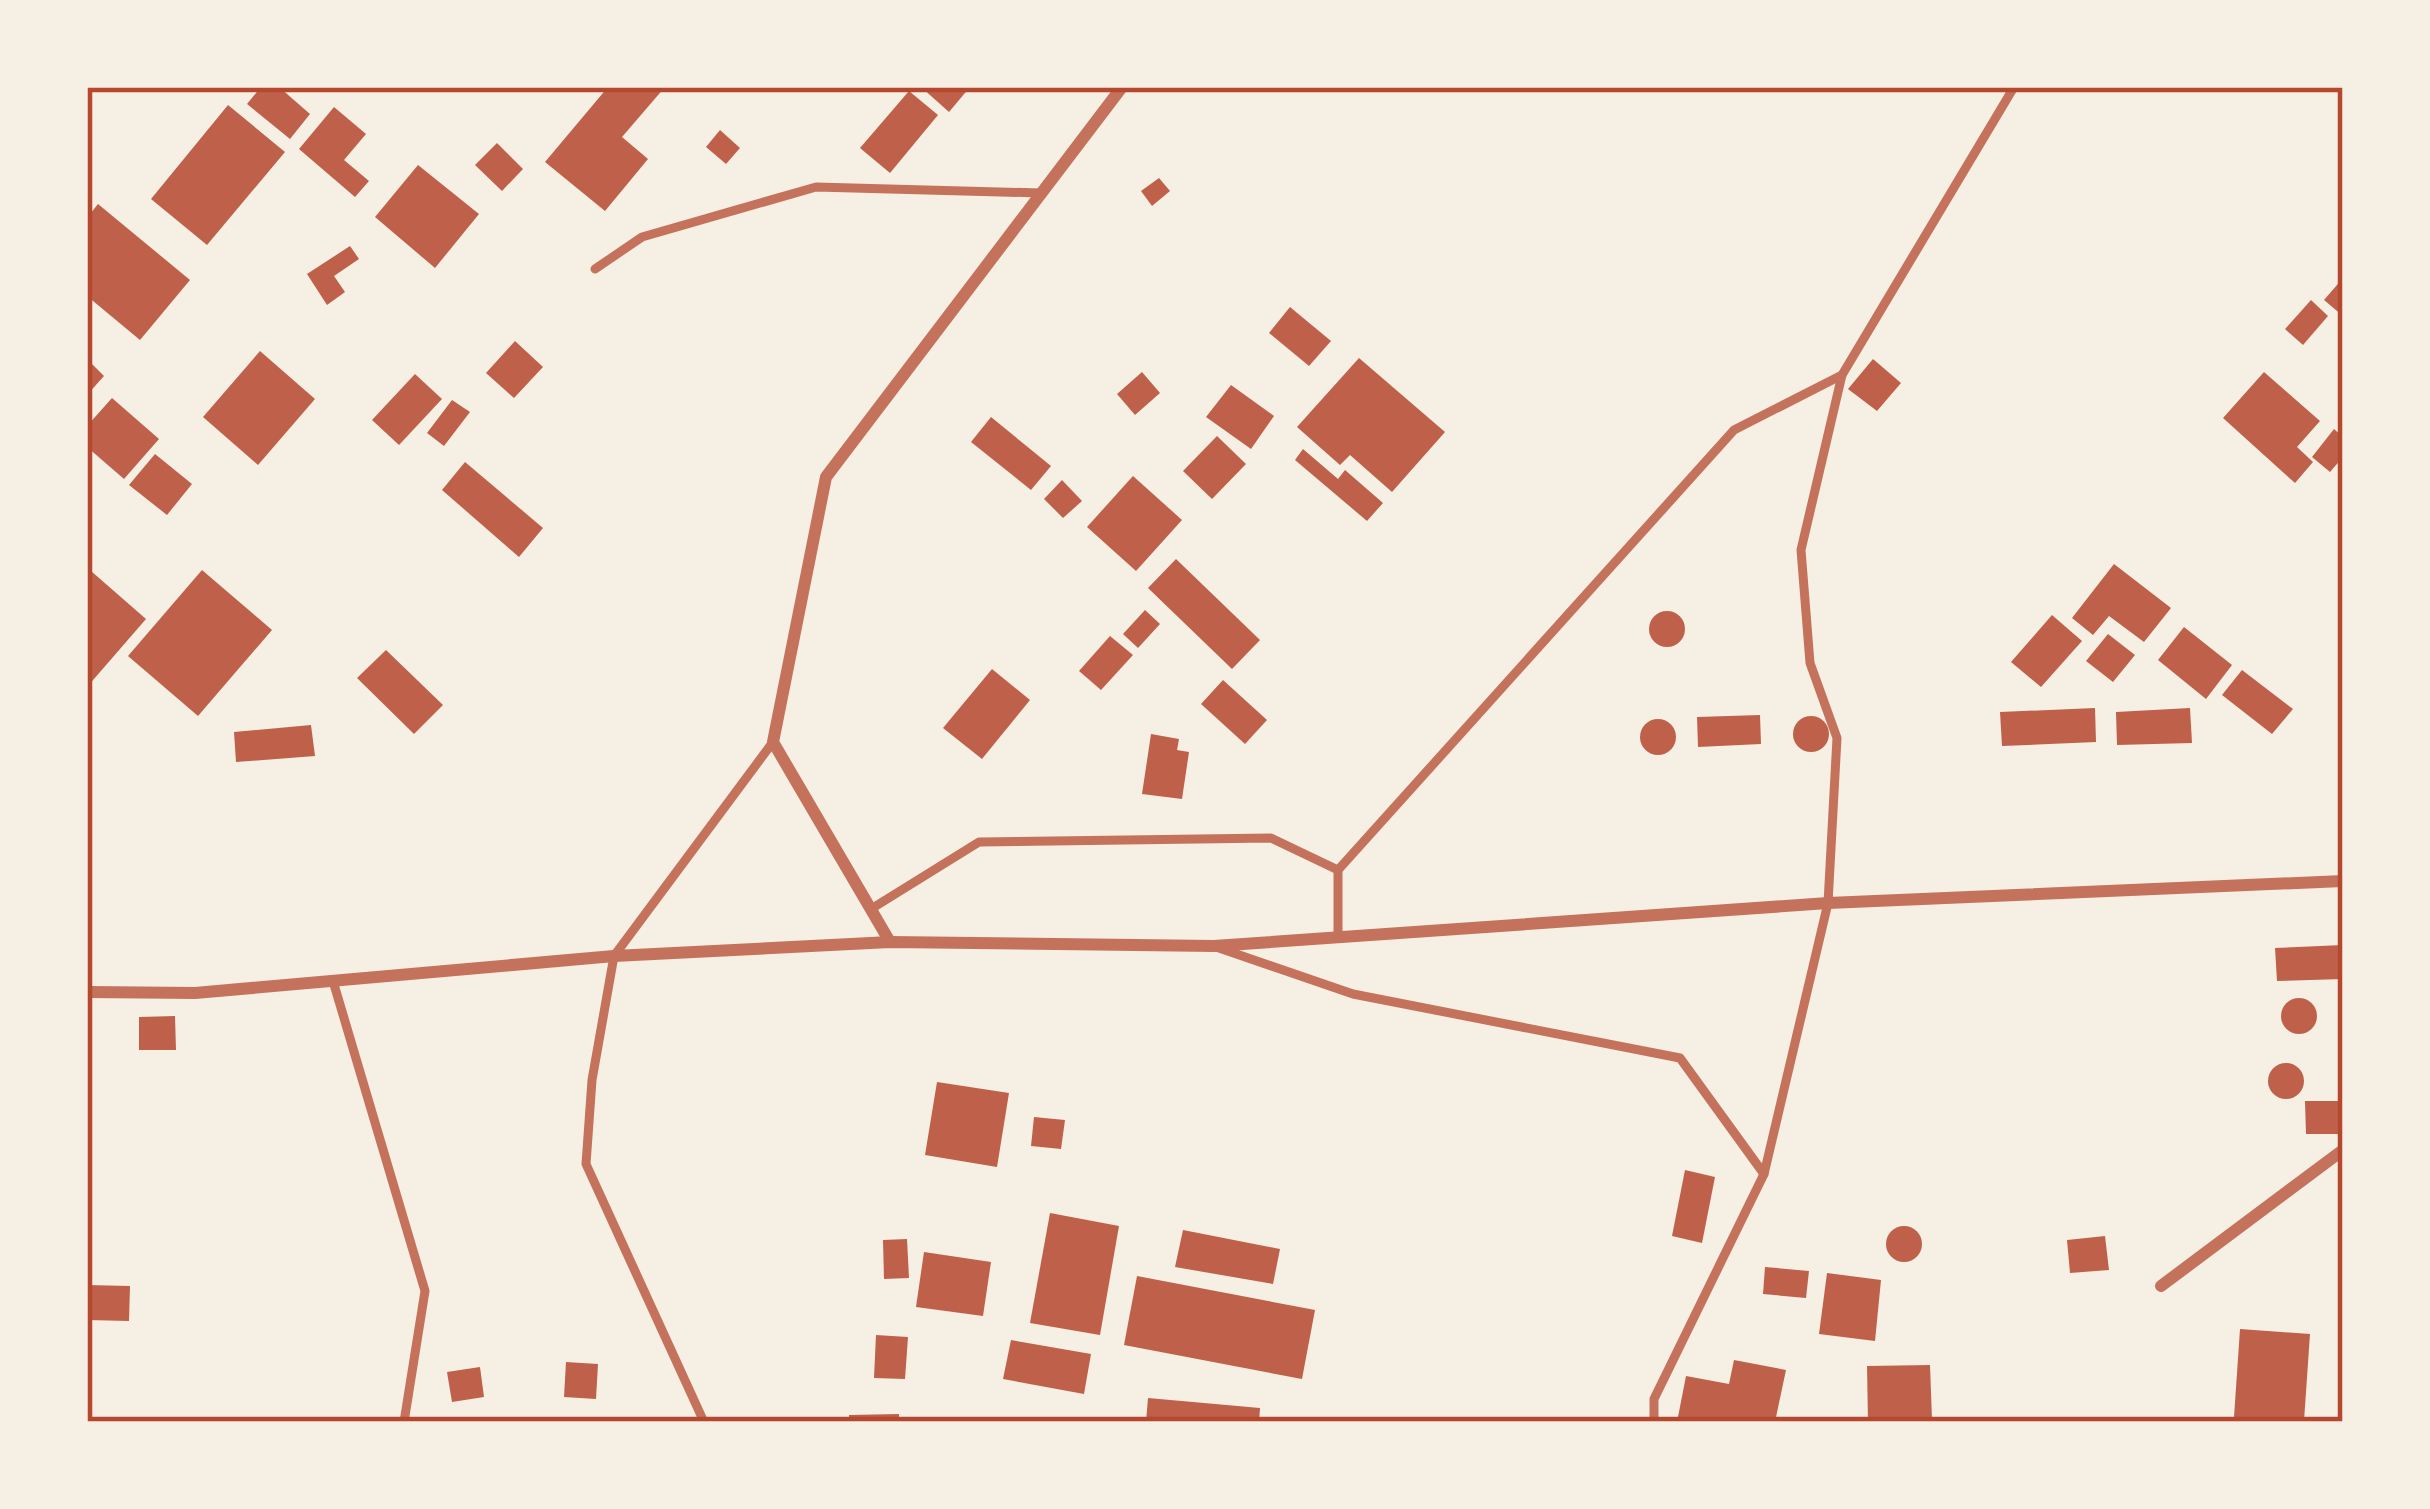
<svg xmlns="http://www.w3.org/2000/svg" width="2430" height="1509" viewBox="0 0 2430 1509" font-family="Merriweather,serif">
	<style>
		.building { fill: #bf614a }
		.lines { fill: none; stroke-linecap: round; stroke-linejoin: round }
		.service { stroke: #c5725c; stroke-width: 9 }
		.minor { stroke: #c5725c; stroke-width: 12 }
		.neatline { fill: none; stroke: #b5482f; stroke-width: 4.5 }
	</style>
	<rect width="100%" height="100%" fill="#f6efe4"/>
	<g class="building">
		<path d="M261 87H279L310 114 290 139 247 104Z"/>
		<path d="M608 87H665L622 137 648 159 605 211 545 162Z"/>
		<path d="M921 87H970L949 112Z"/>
		<path d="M909 91 938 115 890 173 860 148Z"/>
		<path d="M228 105 285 152 207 245 151 199Z"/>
		<path d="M334 107 366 134 344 160 369 181 355 197 299 149Z"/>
		<path d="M720 130 740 148 726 164 706 147Z"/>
		<path d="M497 143 523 169 502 191 475 165Z"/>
		<path d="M418 165 479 214 435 268 375 217Z"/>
		<path d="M1159 178 1170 191 1152 206 1141 191Z"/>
		<path d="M98 204 190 280 140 340 87 296V218Z"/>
		<path d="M350 246 359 259 334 276 345 292 327 305 307 274Z"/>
		<path d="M2343 278V316L2324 300Z"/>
		<path d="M2311 300 2328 316 2303 345 2285 329Z"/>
		<path d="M1290 307 1331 341 1309 366 1269 333Z"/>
		<path d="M515 341 543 367 514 398 486 373Z"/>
		<path d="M260 351 315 399 258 465 203 417Z"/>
		<path d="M1359 358 1445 432 1392 492 1350 455 1340 465 1297 427Z"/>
		<path d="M87 359 104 376 87 395Z"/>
		<path d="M1873 359 1901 383 1877 411 1848 389Z"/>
		<path d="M1142 372 1160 393 1135 415 1117 394Z"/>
		<path d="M2264 372 2320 421 2297 447 2313 462 2295 483 2223 418Z"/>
		<path d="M415 374 442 399 399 445 372 420Z"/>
		<path d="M1231 385 1274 416 1251 449 1206 417Z"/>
		<path d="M112 398 159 439 124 479 87 447V426Z"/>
		<path d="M452 400 470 412 444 446 427 433Z"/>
		<path d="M991 417 1051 466 1031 490 971 442Z"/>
		<path d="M2334 429 2343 437V457L2330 472 2312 457Z"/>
		<path d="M1217 436 1246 464 1212 499 1183 471Z"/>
		<path d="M1303 449 1338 479 1345 470 1383 503 1367 521 1295 460Z"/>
		<path d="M155 454 192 484 167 515 129 485Z"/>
		<path d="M465 462 543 528 519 557 442 490Z"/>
		<path d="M1133 476 1182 520 1136 571 1087 527Z"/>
		<path d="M1062 480 1082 501 1063 518 1044 499Z"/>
		<path d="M1176 559 1260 640 1232 669 1148 588Z"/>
		<path d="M2114 564 2171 608 2144 642 2109 616 2093 635 2072 618Z"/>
		<path d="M202 570 272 630 198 716 128 656Z"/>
		<path d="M91 571 146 619 87 687V576Z"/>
		<path d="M1145 610 1160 624 1138 648 1123 634Z"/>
		<circle cx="1667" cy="629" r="18"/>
		<path d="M2052 615 2082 641 2041 687 2011 662Z"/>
		<path d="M2184 627 2232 665 2206 699 2158 660Z"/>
		<path d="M2108 634 2135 655 2113 682 2086 661Z"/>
		<path d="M1110 636 1133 655 1101 690 1079 671Z"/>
		<path d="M386 650 443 705 414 734 357 678Z"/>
		<path d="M992 669 1030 700 982 759 943 728Z"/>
		<path d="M2242 670 2293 709 2272 734 2222 695Z"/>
		<path d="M1223 680 1267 720 1245 744 1201 704Z"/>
		<path d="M2095 708 2096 742 2002 746 2000 712Z"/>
		<path d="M2190 708 2192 743 2117 745 2116 712Z"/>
		<path d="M1760 715 1761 744 1698 747 1697 717Z"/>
		<circle cx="1811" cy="734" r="18"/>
		<circle cx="1658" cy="737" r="18"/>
		<path d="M311 725 315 756 236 762 234 732Z"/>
		<path d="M1151 734 1179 739 1177 750 1189 752 1182 799 1142 794Z"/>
		<path d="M2343 945V979L2277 981 2275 948Z"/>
		<circle cx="2299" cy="1016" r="18"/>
		<path d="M175 1016 176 1050H139V1017Z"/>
		<circle cx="2286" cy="1081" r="18"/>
		<path d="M937 1082 1009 1093 997 1167 925 1155Z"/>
		<path d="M2305 1101H2343V1134H2306Z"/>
		<path d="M1034 1117 1065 1120 1061 1149 1031 1146Z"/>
		<path d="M1685 1170 1715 1177 1702 1243 1672 1236Z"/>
		<path d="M1050 1213 1119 1226 1100 1335 1030 1323Z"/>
		<circle cx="1904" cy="1244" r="18"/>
		<path d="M1183 1230 1280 1249 1273 1284 1175 1267Z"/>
		<path d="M2105 1236 2109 1270 2070 1273 2067 1240Z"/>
		<path d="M907 1239 909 1278 884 1279 883 1240Z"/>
		<path d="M924 1252 991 1262 983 1316 916 1307Z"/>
		<path d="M1765 1267 1809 1271 1806 1298 1763 1294Z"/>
		<path d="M1827 1273 1881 1280 1875 1341 1819 1334Z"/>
		<path d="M1137 1276 1315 1310 1302 1379 1124 1345Z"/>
		<path d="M87 1285 130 1286 129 1321 87 1320Z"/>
		<path d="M2240 1329 2310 1334 2304 1421 2234 1417Z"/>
		<path d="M876 1335 908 1337 905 1379 874 1378Z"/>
		<path d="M1011 1340 1091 1354 1084 1394 1003 1379Z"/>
		<path d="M1734 1360 1786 1370 1775 1422H1677L1686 1376 1729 1384Z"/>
		<path d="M566 1362 598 1364 596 1399 564 1397Z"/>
		<path d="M1930 1365 1932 1420 1868 1422 1867 1366Z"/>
		<path d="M480 1367 484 1397 452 1402 447 1372Z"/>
		<path d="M1148 1398 1260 1408 1259 1422H1146Z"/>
		<path d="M899 1414V1422H849V1415Z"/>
	</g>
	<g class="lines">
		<g class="service">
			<path d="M595 269 642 237 816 187 1041 193"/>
			<path d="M871 909 979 842 1271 838 1338 870"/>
			<path d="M1338 938V870L1734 430 1842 375"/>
			<path d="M1219 948 1353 994 1680 1058 1764 1174"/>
			<path d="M333 981 425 1291 404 1422"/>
			<path d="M704 1422 586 1164 592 1080 614 956 773 742"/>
			<path d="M1654 1422V1399L1764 1174 1828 903 1837 738 1810 663 1801 550 1842 375 2014 87"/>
		</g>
		<g class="minor">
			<path d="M890 942 773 742 826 477 1122 87"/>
			<path d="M87 992 195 993 614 956 890 942 1214 946 1828 903 2343 881"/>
			<path d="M2161 1286 2343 1150"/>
		</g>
	</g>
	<rect width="2430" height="1509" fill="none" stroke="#f6efe4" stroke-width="180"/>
	<rect x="90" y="90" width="2250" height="1329" class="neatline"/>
</svg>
